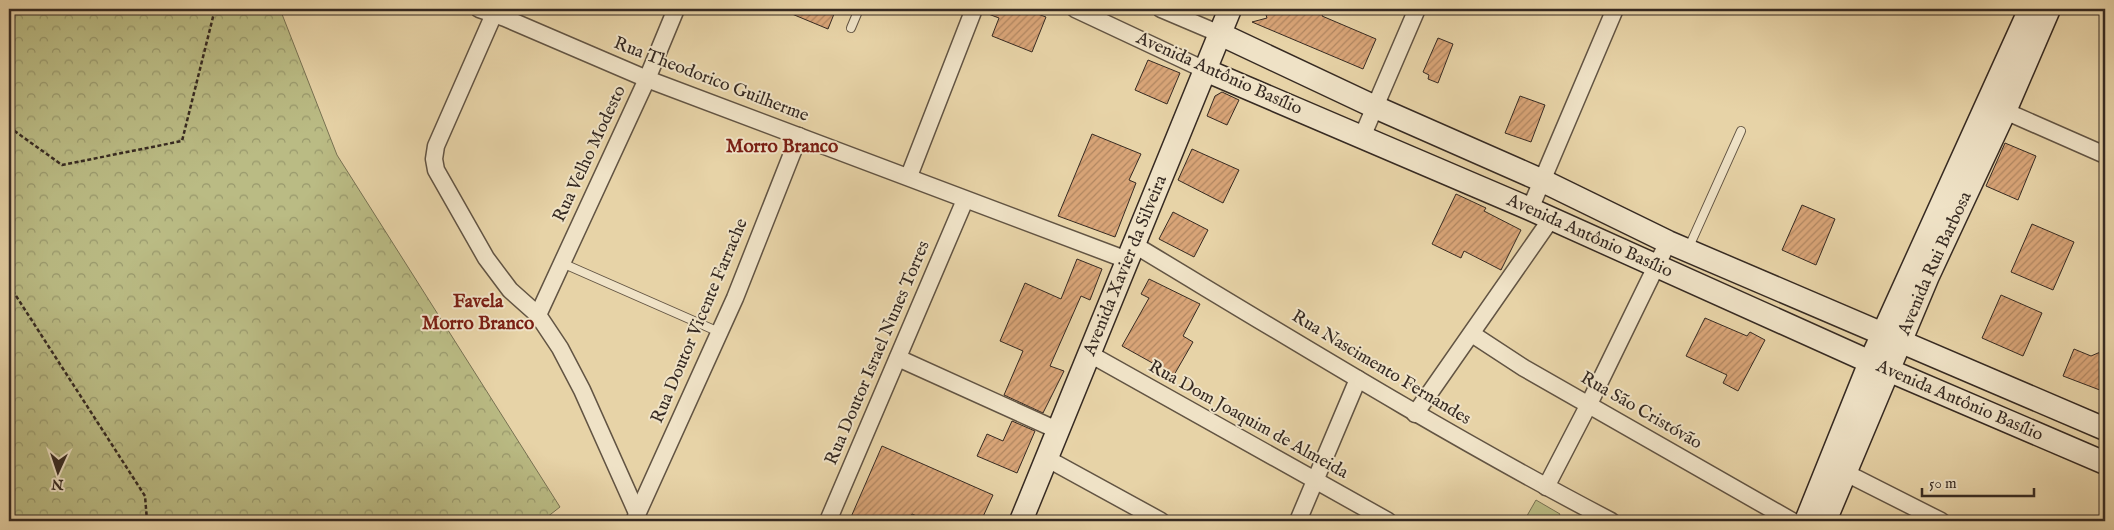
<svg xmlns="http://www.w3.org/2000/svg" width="2114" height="530" viewBox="0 0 2114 530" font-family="'IM FELL English',serif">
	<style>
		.forest { fill: url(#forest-crowns); stroke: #787253 }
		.pitch { fill: #babb84; stroke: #787253 }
		.building { fill: url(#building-hatch); stroke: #362a22 }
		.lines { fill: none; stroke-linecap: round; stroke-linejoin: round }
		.service-casing { stroke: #625443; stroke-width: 10 }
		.minor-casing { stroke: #625443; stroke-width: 19 }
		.secondary-casing { stroke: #362a22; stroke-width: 25 }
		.path { stroke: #362a22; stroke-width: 2.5; stroke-dasharray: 4 2.5; stroke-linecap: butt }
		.service { stroke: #efe2c6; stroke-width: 8 }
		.minor { stroke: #efe2c6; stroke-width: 16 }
		.secondary { stroke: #efe2c6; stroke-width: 22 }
		.labels { text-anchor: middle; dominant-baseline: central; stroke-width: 4; stroke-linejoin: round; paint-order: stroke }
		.street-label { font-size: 18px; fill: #362a22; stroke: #efe2c6 }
		.neighbourhood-label { font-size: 19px; font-weight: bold; fill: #7a1f14; stroke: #efe2c6 }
	</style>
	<defs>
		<pattern id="forest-crowns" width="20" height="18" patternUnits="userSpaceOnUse" patternTransform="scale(1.25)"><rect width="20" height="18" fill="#babb84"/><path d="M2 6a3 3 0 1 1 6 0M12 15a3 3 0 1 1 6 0" fill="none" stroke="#98986c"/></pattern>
		<pattern id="building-hatch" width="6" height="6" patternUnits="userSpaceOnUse" patternTransform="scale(1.25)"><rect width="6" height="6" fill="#d8a477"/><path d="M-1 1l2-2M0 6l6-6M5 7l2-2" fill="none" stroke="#b08661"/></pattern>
	</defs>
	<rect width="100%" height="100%" fill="#e7d3a7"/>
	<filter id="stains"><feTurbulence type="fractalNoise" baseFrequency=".004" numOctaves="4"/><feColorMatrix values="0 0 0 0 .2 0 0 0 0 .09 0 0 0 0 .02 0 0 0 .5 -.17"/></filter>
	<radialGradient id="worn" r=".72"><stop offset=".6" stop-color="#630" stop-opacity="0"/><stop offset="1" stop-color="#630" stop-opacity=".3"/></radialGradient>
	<path class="forest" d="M9 9H280L337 155 560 507 542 521H9Z"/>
	<path class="pitch" d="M1536 500 1560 514 1556 521H1524Z"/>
	<g class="building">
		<path d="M780 9H836L828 29Z"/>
		<path d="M984 9H1024L1046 17 1032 52 992 36 999 18 983 12Z"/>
		<path d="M1264 9H1325L1322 16 1376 39 1363 69 1252 22 1267 18Z"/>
		<path d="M1438 38 1453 44 1438 83 1428 79 1429 75 1423 72Z"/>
		<path d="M1148 60 1180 73 1167 104 1135 90Z"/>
		<path d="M1222 92 1239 100 1227 125 1207 116 1215 96Z"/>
		<path d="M1520 96 1545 105 1531 142 1505 133Z"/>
		<path d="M1092 134 1141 154 1129 180 1136 183 1115 237 1058 216Z"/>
		<path d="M2005 143 2036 156 2018 200 1986 186Z"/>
		<path d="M1192 149 1239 170 1223 203 1178 180Z"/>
		<path d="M1456 194 1486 208 1484 211 1521 230 1501 270 1464 251 1461 258 1432 244Z"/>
		<path d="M1802 205 1835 219 1816 265 1782 250Z"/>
		<path d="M1173 212 1208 230 1194 257 1159 239Z"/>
		<path d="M2032 224 2074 242 2053 290 2011 272Z"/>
		<path d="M1077 259 1102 269 1090 300 1081 296 1050 366 1064 371 1043 413 1004 395 1023 351 1000 341 1025 283 1061 299Z"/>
		<path d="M1149 279 1200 304 1183 336 1193 342 1174 375 1122 346 1149 298 1141 294Z"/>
		<path d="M2001 295 2042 313 2023 356 1982 338Z"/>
		<path d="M1705 318 1747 336 1750 332 1765 340 1738 391 1723 383 1727 375 1686 356Z"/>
		<path d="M2074 349 2091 356 2105 350V392L2063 376Z"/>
		<path d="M1012 421 1035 431 1017 473 977 456 987 434 1003 441Z"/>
		<path d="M882 446 993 495 981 521H929L912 514 909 521H859L851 517Z"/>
	</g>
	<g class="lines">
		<g class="service-casing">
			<g id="service">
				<path d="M851 28 859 9"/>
				<path d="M1688 249 1741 131"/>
				<path d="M562 263 719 332"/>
			</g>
		</g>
		<g class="minor-casing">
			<g id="minor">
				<path d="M479 9 505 18 647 79 1127 260"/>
				<path d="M1075 9 1205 70"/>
				<path d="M1161 9 1220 34"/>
				<path d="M494 14 436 146 434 159 436 170 486 258 510 290 538 315 560 348 582 390 637 513"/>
				<path d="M2005 111 2105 155"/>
				<path d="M1362 137 1417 9"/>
				<path d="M909 176 974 9"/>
				<path d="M1530 209 1615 9"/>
				<path d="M1133 244C1291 339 1448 436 1611 521"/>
				<path d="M538 315 647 79 676 9"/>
				<path d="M1472 334 1524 368 1792 521"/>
				<path d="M1088 353 1388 521"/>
				<path d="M898 358 1057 430"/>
				<path d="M1415 414 1551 219"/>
				<path d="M1046 458 1161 521"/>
				<path d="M1846 473 1941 521"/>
				<path d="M1546 487 1589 404 1668 242"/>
				<path d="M635 519 735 298 799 136"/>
				<path d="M828 521 965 200"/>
				<path d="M1298 521 1358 379"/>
			</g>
		</g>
		<g class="secondary-casing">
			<g id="secondary">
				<path d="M1220 34 1375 107 1543 181 1668 242 2105 429"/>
				<path id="s1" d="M1205 70 1530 209 1888 370 2105 463"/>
				<path id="s2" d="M1021 521 1230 9"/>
				<path d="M1806 521 1870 362 2030 9"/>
				<path id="s3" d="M1825 521 1928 276 2005 111 2049 9"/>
			</g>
		</g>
		<g class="path">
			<path d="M9 127 62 165 182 141 215 9"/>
			<path d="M9 285 145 496 147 521"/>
		</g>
		<use href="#service" class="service"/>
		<use href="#minor" class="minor"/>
		<use href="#secondary" class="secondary"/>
	</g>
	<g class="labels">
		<g class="street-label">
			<text transform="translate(1219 74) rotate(24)">Avenida Antônio Basílio</text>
			<text transform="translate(711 80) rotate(21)">Rua Theodorico Guilherme</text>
			<text transform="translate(590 154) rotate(-65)">Rua Velho Modesto</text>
			<text stroke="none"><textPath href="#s1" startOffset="419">Avenida Antônio Basílio</textPath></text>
			<text stroke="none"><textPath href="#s3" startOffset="280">Avenida Rui Barbosa</textPath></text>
			<text stroke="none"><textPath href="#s2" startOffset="276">Avenida Xavier da Silveira</textPath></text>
			<text transform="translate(700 321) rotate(-67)">Rua Doutor Vicente Farrache</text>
			<text transform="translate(878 353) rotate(-67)">Rua Doutor Israel Nunes Torres</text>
			<text transform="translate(1381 368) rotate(31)">Rua Nascimento Fernandes</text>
			<text stroke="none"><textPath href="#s1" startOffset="824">Avenida Antônio Basílio</textPath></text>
			<text transform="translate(1641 411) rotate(30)">Rua São Cristóvão</text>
			<text transform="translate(1248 420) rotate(29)">Rua Dom Joaquim de Almeida</text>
		</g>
		<g class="neighbourhood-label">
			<text x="782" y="147">Morro Branco</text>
			<text x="478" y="302">Favela<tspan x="478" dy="22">Morro Branco</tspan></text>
		</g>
	</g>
	<rect width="2114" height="530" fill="none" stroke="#e7d3a7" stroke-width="30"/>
	<rect x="10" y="10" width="2094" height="510" fill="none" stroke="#362a22" stroke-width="2.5"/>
	<rect x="15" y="15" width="2084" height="500" fill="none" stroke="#362a22"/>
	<g transform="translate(58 472) rotate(183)" stroke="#efe2c6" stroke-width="4" paint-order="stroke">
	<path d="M0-4L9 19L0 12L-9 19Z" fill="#362a22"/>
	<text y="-8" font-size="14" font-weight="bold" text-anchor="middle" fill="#362a22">N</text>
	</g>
	<path d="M1922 488v8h112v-8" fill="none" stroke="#362a22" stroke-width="2.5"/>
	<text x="1929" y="488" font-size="15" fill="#362a22" stroke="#efe2c6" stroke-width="4" paint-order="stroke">50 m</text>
	<rect width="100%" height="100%" filter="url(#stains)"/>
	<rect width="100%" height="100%" fill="url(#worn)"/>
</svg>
